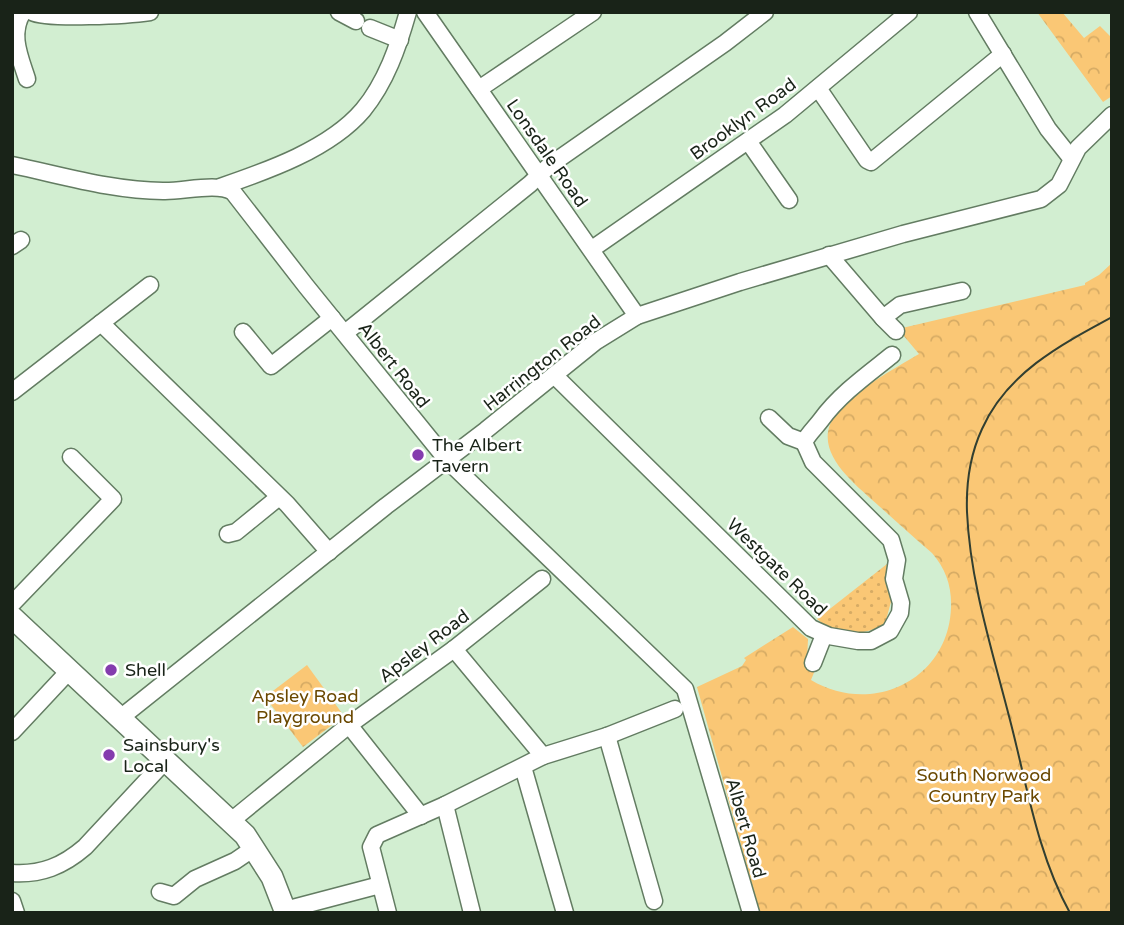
<svg xmlns="http://www.w3.org/2000/svg" width="1124" height="925" viewBox="0 0 1124 925" font-family="'Varela Round',sans-serif">
	<style>
		.grass { fill: url(#grass-dots) }
		.park { fill: url(#park-crowns) }
		.lines { fill: none; stroke-linecap: round; stroke-linejoin: round }
		.minor-casing { stroke: #637c62; stroke-width: 19 }
		.major-casing { stroke: #637c62; stroke-width: 24 }
		.minor { stroke: #fff; stroke-width: 16 }
		.major { stroke: #fff; stroke-width: 21 }
		.tram { stroke: #323f31; stroke-width: 2 }
		.poi-dot { fill: #843cae; stroke: #fff; stroke-width: 2.5 }
		.labels { text-anchor: middle; dominant-baseline: central; stroke-width: 5; stroke-linejoin: round; paint-order: stroke }
		.street-label { font-size: 18px; fill: #192318; stroke: #fff }
		.poi-label { font-size: 18px; fill: #192318; stroke: #fff; text-anchor: start }
		.park-label { font-size: 18px; fill: #6a4800; stroke: #fff }
	</style>
	<defs>
		<pattern id="grass-dots" width="8" height="8" patternUnits="userSpaceOnUse" patternTransform="scale(1.75)"><rect width="8" height="8" fill="#fac775"/><path d="M2 2h.1M6 6h.1" fill="none" stroke="#d6ab64" stroke-width="1.8" stroke-linecap="round"/></pattern>
		<pattern id="park-crowns" width="20" height="18" patternUnits="userSpaceOnUse" patternTransform="scale(1.75)"><rect width="20" height="18" fill="#fac775"/><path d="M2 6a3 3 0 1 1 6 0M12 15a3 3 0 1 1 6 0" fill="none" stroke="#d6ab64"/></pattern>
	</defs>
	<rect width="100%" height="100%" fill="#d2eed1"/>
	<path class="grass" d="M887 564 886 575 892 598 885 624C861 637 838 637 817 619Z"/>
	<g class="park">
		<path d="M1037 12H1062L1084 38 1100 26 1112 38V96L1103 102Z"/>
		<path d="M1112 263V913H760L697 687 742 666 746 660 744 658 793 627 808 639 807 661 817 665 811 680C871 716 948 681 951 608 952 587 946 569 932 553 914 538 897 522 879 506 853 482 806 448 839 410 858 388 894 369 919 354L898 329 1085 285V283L1099 275Z"/>
		<path d="M307 665 344 716 303 747 265 697Z"/>
	</g>
	<g class="lines">
		<g class="minor-casing">
			<g id="minor">
				<path d="M23 12C9 34 20 57 27 79"/>
				<path d="M32 12C47 20 130 15 150 12"/>
				<path d="M339 12 356 21"/>
				<path d="M425 12 637 316"/>
				<path d="M977 12 1048 129 1071 158"/>
				<path d="M370 28 400 40"/>
				<path d="M818 88 867 160 871 162 1003 54"/>
				<path d="M479 89 593 12"/>
				<path d="M748 141 789 200"/>
				<path d="M12 165C61 175 113 191 163 191 182 192 217 182 233 192L306 286 447 460 685 689 751 913"/>
				<path d="M220 187C267 171 330 149 363 110 386 82 398 47 408 12"/>
				<path d="M12 246 21 240"/>
				<path d="M592 249 785 115 909 12"/>
				<path d="M829 255 883 318 900 305 962 291"/>
				<path d="M883 318 896 331"/>
				<path d="M101 323 287 504 329 552"/>
				<path d="M243 332 271 366 332 318"/>
				<path d="M345 333 530 184 550 165 725 43 765 12"/>
				<path d="M554 375 811 628 829 636 858 641H871L890 631 900 613 901 603 894 579 897 560 891 540 813 462 804 442C809 433 815 428 821 420 840 394 867 375 892 355"/>
				<path d="M12 392 150 285"/>
				<path d="M769 418 788 436 804 442"/>
				<path d="M228 534 236 532 279 497"/>
				<path d="M12 604 113 499 71 457"/>
				<path d="M454 649 543 756"/>
				<path d="M813 663 824 635"/>
				<path d="M119 719 386 506 486 430 595 342 637 316 740 282 903 234 1041 199 1059 185 1078 148 1112 115"/>
				<path d="M349 725 421 816"/>
				<path d="M12 732 69 671"/>
				<path d="M607 736 654 901"/>
				<path d="M523 767 565 913"/>
				<path d="M445 805 472 913"/>
				<path d="M231 821 349 725 454 649 542 579"/>
				<path d="M12 873C41 875 63 866 85 847L165 761"/>
				<path d="M160 892 174 896 195 879 235 861 254 848"/>
				<path d="M12 901 16 913"/>
				<path d="M285 910 380 885"/>
				<path d="M388 913 371 847 377 835 445 805 543 756 607 736 675 709"/>
			</g>
		</g>
		<g class="major-casing">
			<path id="major" d="M12 617 245 835 272 877 286 913"/>
		</g>
		<use href="#minor" class="minor"/>
		<use href="#major" class="major"/>
		<g class="tram">
			<path d="M1110 12 1112 14"/>
			<path d="M1070 913C1037 853 1027 785 1010 720 993 653 970 582 967 512 966 484 970 455 982 429 1007 373 1060 345 1112 317"/>
		</g>
	</g>
	<g class="poi-dot">
		<circle cx="418" cy="455" r="7"/>
		<circle cx="111" cy="670" r="7"/>
		<circle cx="109" cy="755" r="7"/>
	</g>
	<g class="labels">
		<g class="street-label">
			<text transform="translate(743 119) rotate(-36)">Brooklyn Road</text>
			<text transform="translate(547 153) rotate(55)">Lonsdale Road</text>
			<text transform="translate(542 363) rotate(-38)">Harrington Road</text>
			<text transform="translate(394 365) rotate(52)">Albert Road</text>
			<text transform="translate(777 567) rotate(44)">Westgate Road</text>
			<text transform="translate(424 646) rotate(-37)">Apsley Road</text>
			<text transform="translate(746 828) rotate(74)">Albert Road</text>
		</g>
		<g class="poi-label">
			<text x="432" y="445">The Albert<tspan x="432" dy="21">Tavern</tspan></text>
			<text x="125" y="670">Shell</text>
			<text x="123" y="745">Sainsbury's<tspan x="123" dy="21">Local</tspan></text>
		</g>
		<g class="park-label">
			<text x="305" y="696">Apsley Road<tspan x="305" dy="21">Playground</tspan></text>
			<text x="984" y="775">South Norwood<tspan x="984" dy="21">Country Park</tspan></text>
		</g>
	</g>
	<rect width="1124" height="925" fill="none" stroke="#192318" stroke-width="28"/>
</svg>
